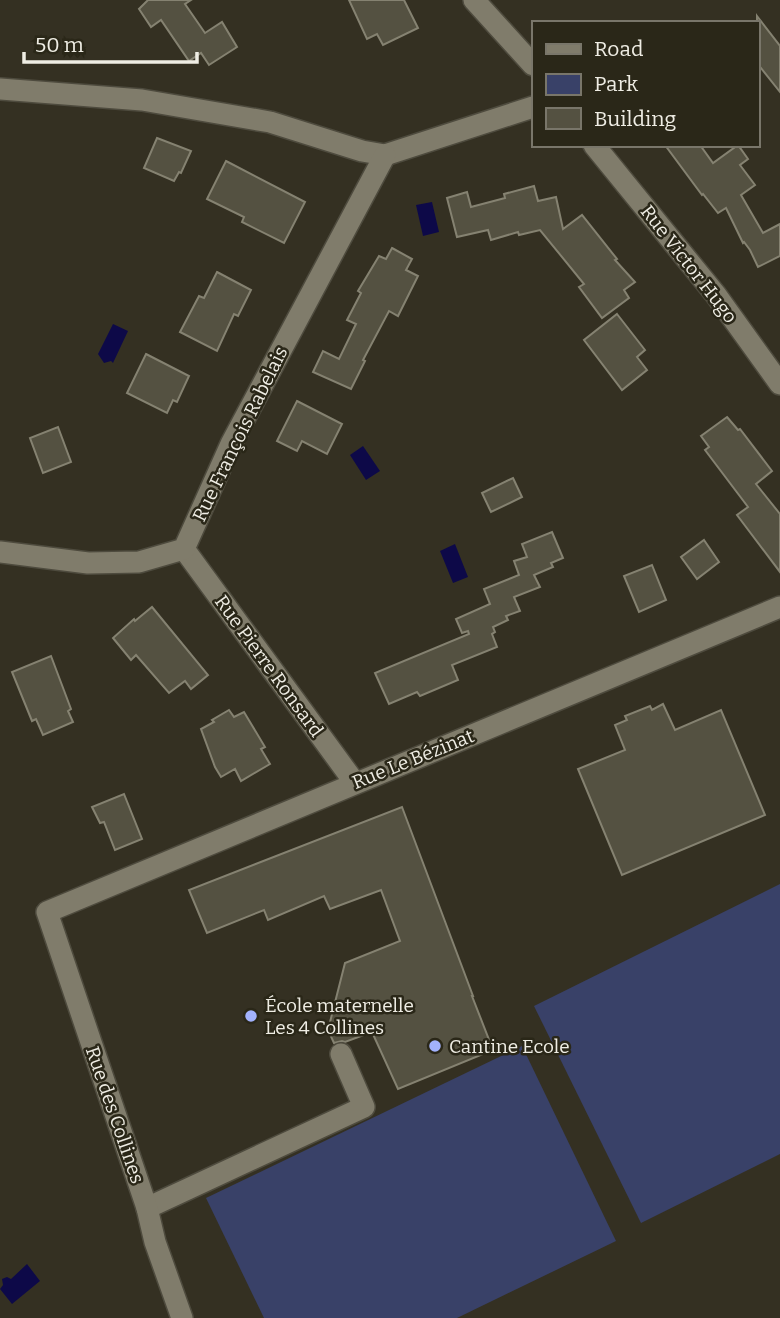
<svg xmlns="http://www.w3.org/2000/svg" width="780" height="1318" viewBox="0 0 780 1318" font-family="Bitter,serif">
	<style>
		.green { fill: #394168 }
		.water { fill: #0d0948 }
		.building { fill: #545141; stroke: #858271; stroke-width: 2 }
		.lines { fill: none; stroke-linecap: round; stroke-linejoin: round }
		.minor-casing { stroke: #4e4b3e; stroke-width: 24 }
		.minor { stroke: #807c6b; stroke-width: 21 }
		.poi-dot { fill: #a2b2fd; stroke: #2a2718; stroke-width: 2.5 }
		.labels { text-anchor: middle; dominant-baseline: central; stroke-width: 5; stroke-linejoin: round; paint-order: stroke }
		.street-label { font-size: 19px; fill: #efede4; stroke: #2a2718 }
		.poi-label { font-size: 19px; fill: #efede4; stroke: #2a2718; text-anchor: start }
	</style>
	<rect width="100%" height="100%" fill="#343022"/>
	<g class="green">
		<path d="M780 884V1154L641 1223 534 1006Z"/>
		<path d="M522 1046 616 1241 457 1318H264L206 1198Z"/>
	</g>
	<g class="water">
		<path d="M432 202 439 232 423 236 416 205Z"/>
		<path d="M113 324 128 331 113 363 111 361 104 363 98 354Z"/>
		<path d="M363 446 380 471 366 480 350 455Z"/>
		<path d="M455 544 468 577 453 583 440 551Z"/>
		<path d="M27 1264 40 1281 12 1304 0 1289 3 1285 2 1279 7 1277 11 1279Z"/>
	</g>
	<g class="building">
		<path d="M148 0H191L185 4 205 33 222 22 237 47 209 65 201 53 189 61 161 20 151 27 139 9Z"/>
		<path d="M349 0H404L418 28 383 45 377 34 367 39Z"/>
		<path d="M757 16 780 46V92L757 63Z"/>
		<path d="M157 138 191 151 181 173 179 172 174 181 144 168Z"/>
		<path d="M665 145H700L713 163 738 145 748 159 740 165 755 185 741 195 763 233 780 224V256L758 267 750 250 744 242 743 243 726 208 718 213 703 194 702 195Z"/>
		<path d="M226 161 305 202 284 243 242 222 244 217 207 199Z"/>
		<path d="M534 186 538 201 556 197 563 229 582 215 617 259 615 260 635 282 624 290 629 298 602 318 579 287 584 284 540 230 519 235 518 232 491 240 488 230 457 237 447 198 467 192 471 207 505 198 504 194Z"/>
		<path d="M392 248 412 259 406 270 418 276 398 316 389 311 363 360 365 361 351 389 313 372 323 351 339 359 356 324 347 320 361 293 358 291 379 256 386 259Z"/>
		<path d="M217 272 251 290 238 316 234 314 217 351 180 332 199 296 204 298Z"/>
		<path d="M617 314 645 350 637 357 647 370 622 390 584 340Z"/>
		<path d="M146 354 189 376 177 402 173 400 167 413 127 393Z"/>
		<path d="M297 401 342 424 327 454 302 441 297 451 277 441Z"/>
		<path d="M727 417 738 430 740 429 772 471 756 484 780 514V572L737 515 748 507 705 450 709 447 701 436Z"/>
		<path d="M58 427 71 462 43 473 30 438Z"/>
		<path d="M513 478 522 497 491 512 482 493Z"/>
		<path d="M552 532 563 558 551 563 553 567 534 575 540 587 514 597 520 611 506 616 508 620 493 627 495 632 492 634 497 647 452 665 458 680 420 696 417 692 389 704 375 673 469 634 468 631 462 633 456 619 490 604 484 589 519 575 514 561 527 557 522 544Z"/>
		<path d="M704 540 719 562 697 579 681 557Z"/>
		<path d="M652 565 666 600 639 612 624 576Z"/>
		<path d="M152 607 208 675 191 689 185 681 169 693 136 655 131 660 113 638 134 619 135 621Z"/>
		<path d="M51 656 71 709 68 711 73 722 43 735 36 719 32 721 12 672Z"/>
		<path d="M663 704 675 730 721 710 765 815 622 875 578 769 625 750 615 725 627 720 625 716 650 706 652 710Z"/>
		<path d="M229 710 234 717 244 712 265 747 261 749 270 764 241 781 235 769 221 777 215 767 201 729 214 722 212 720Z"/>
		<path d="M124 794 142 839 115 850 104 822 100 823 92 807Z"/>
		<path d="M402 807 473 996H472L493 1050 398 1089 372 1032 345 1042 342 1041 334 1043 328 1030 345 963 400 941 381 890 330 909 324 896 268 920 264 910 207 933 189 890Z"/>
	</g>
	<g class="lines">
		<g class="minor-casing">
			<g id="minor">
				<path d="M474 0 533 65"/>
				<path d="M0 89 142 100 270 122 362 151 385 155 533 107"/>
				<path d="M594 145 716 295 780 384"/>
				<path d="M184 549 355 783"/>
				<path d="M0 552 88 563 139 562 184 549 231 444 385 155"/>
				<path d="M147 1208 364 1107 341 1054"/>
				<path d="M182 1318 155 1242 147 1208 47 912 780 607"/>
			</g>
		</g>
		<use href="#minor" class="minor"/>
	</g>
	<g class="poi-dot">
		<circle cx="251" cy="1016" r="7"/>
		<circle cx="435" cy="1046" r="7"/>
	</g>
	<g class="labels">
		<g class="street-label">
			<text transform="translate(689 264) rotate(52)">Rue Victor Hugo</text>
			<text transform="translate(240 434) rotate(-64)">Rue François Rabelais</text>
			<text transform="translate(269 666) rotate(54)">Rue Pierre Ronsard</text>
			<text transform="translate(413 759) rotate(-22)">Rue Le Bézinat</text>
			<text transform="translate(115 1115) rotate(71)">Rue des Collines</text>
		</g>
		<g class="poi-label">
			<text x="265" y="1005">École maternelle<tspan x="265" dy="22">Les 4 Collines</tspan></text>
			<text x="449" y="1046">Cantine Ecole</text>
		</g>
	</g>
	<rect x="532" y="21" width="228" height="126" fill="#2a2718" stroke="#79766a" stroke-width="2"/>
	<rect x="546" y="44" width="35" height="10" fill="#807c6b" stroke="#79766a" stroke-width="2"/>
	<text x="594" y="56" font-size="21" fill="#efede4">Road</text>
	<rect x="546" y="74" width="35" height="21" fill="#394168" stroke="#79766a" stroke-width="2"/>
	<text x="594" y="91" font-size="21" fill="#efede4">Park</text>
	<rect x="546" y="108" width="35" height="21" fill="#545141" stroke="#79766a" stroke-width="2"/>
	<text x="594" y="126" font-size="21" fill="#efede4">Building</text>
	<path d="M24 52v10h173v-10" fill="none" stroke="#efede4" stroke-width="3.5"/>
	<text x="35" y="52" font-size="21" fill="#efede4" stroke="#2a2718" stroke-width="5" paint-order="stroke">50 m</text>
</svg>
